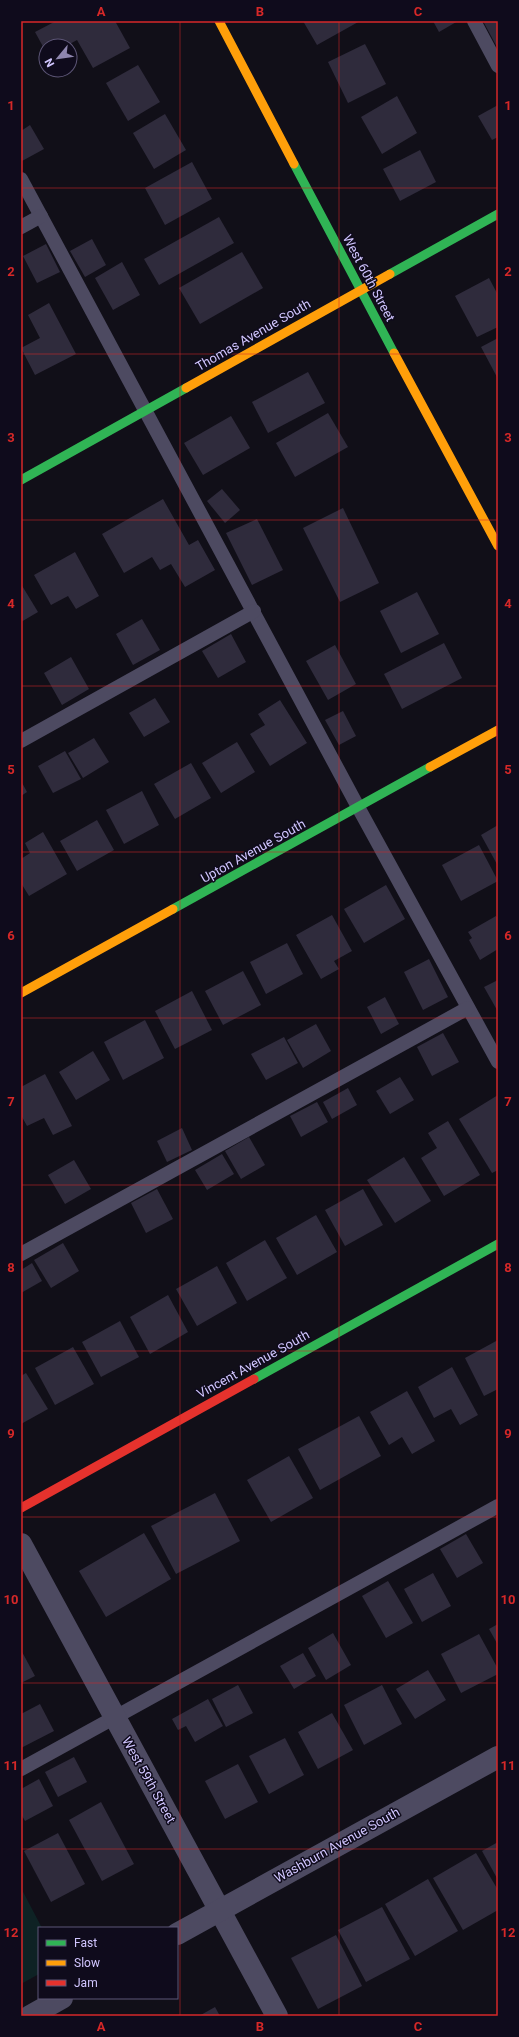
<svg xmlns="http://www.w3.org/2000/svg" width="519" height="2037" viewBox="0 0 519 2037" font-family="Roboto,sans-serif">
	<style>
		.green { fill: #0e2224 }
		.building { fill: #2f2b3c }
		.lines { fill: none; stroke-linecap: round; stroke-linejoin: round }
		.lane { stroke: #4d4a61; stroke-width: 14 }
		.street { stroke: #4d4a61; stroke-width: 22 }
		.fast { stroke: #30b455; stroke-width: 9 }
		.slow { stroke: #ff9f0a; stroke-width: 9 }
		.jam { stroke: #e5322d; stroke-width: 9 }
		.grid { fill: none; stroke: #d62828; stroke-width: 1; stroke-opacity: 0.55 }
		.labels { text-anchor: middle; dominant-baseline: central; stroke-width: 3; stroke-linejoin: round; paint-order: stroke }
		.street-label { font-size: 13px; fill: #d1c6ff; stroke: #0f0b1c }
		.neatline { fill: none; stroke: #d62828; stroke-width: 1.5 }
		.grid-label { font-size: 13px; text-anchor: middle; font-weight: bold; fill: #d62828 }
	</style>
	<rect width="100%" height="100%" fill="#110f18"/>
	<path class="green" d="M21 1888 42 1928H39V1974L21 1984Z"/>
	<g class="building">
		<path d="M56 21H115L130 48 93 68 77 40 66 46H46V52L35 32Z"/>
		<path d="M303 21H360L317 45Z"/>
		<path d="M433 21H458L439 32Z"/>
		<path d="M483 21H498V49Z"/>
		<path d="M365 44 386 84 348 103 328 62Z"/>
		<path d="M138 65 160 102 128 121 106 83Z"/>
		<path d="M397 96 417 133 382 154 361 117Z"/>
		<path d="M498 105V137L492 140 478 116Z"/>
		<path d="M165 114 186 150 154 169 133 133Z"/>
		<path d="M30 125 44 149 22 161 21 131Z"/>
		<path d="M420 150 436 182 400 201 383 169Z"/>
		<path d="M192 162 212 199 165 225 145 188Z"/>
		<path d="M219 217 234 243 159 285 144 259Z"/>
		<path d="M92 239 106 265 85 277 70 251Z"/>
		<path d="M46 244 60 272 37 283 23 256Z"/>
		<path d="M242 252 263 288 200 324 179 288Z"/>
		<path d="M122 262 140 295 113 310 95 278Z"/>
		<path d="M489 278 498 295V327L477 337 455 296Z"/>
		<path d="M49 303 76 354 35 375 21 348 40 338 28 315Z"/>
		<path d="M498 338V379L481 347Z"/>
		<path d="M308 372 325 403 268 433 252 402Z"/>
		<path d="M328 413 348 447 295 477 276 443Z"/>
		<path d="M231 416 250 448 203 475 184 443Z"/>
		<path d="M222 489 240 510 225 523 207 501Z"/>
		<path d="M163 499 189 545 198 540 215 570 185 587 171 564 160 570 152 557 124 573 102 534Z"/>
		<path d="M343 508 379 583 340 602 303 528Z"/>
		<path d="M257 519 283 570 252 585 226 533Z"/>
		<path d="M75 552 99 596 76 609 68 596 51 605 34 575Z"/>
		<path d="M21 584 38 612 21 622Z"/>
		<path d="M417 592 439 634 401 653 380 611Z"/>
		<path d="M142 619 160 650 133 665 116 634Z"/>
		<path d="M231 634 246 662 218 678 202 651Z"/>
		<path d="M444 643 462 678 402 709 384 674Z"/>
		<path d="M335 645 356 684 328 700 306 661Z"/>
		<path d="M71 657 89 689 62 705 44 673Z"/>
		<path d="M155 698 170 722 144 737 129 713Z"/>
		<path d="M280 700 307 743 270 766 250 734 265 725 258 714Z"/>
		<path d="M343 711 356 736 339 745 325 720Z"/>
		<path d="M94 738 109 762 83 778 68 753Z"/>
		<path d="M237 742 255 772 221 793 202 763Z"/>
		<path d="M65 751 81 779 53 793 38 766Z"/>
		<path d="M191 763 211 798 175 819 154 784Z"/>
		<path d="M21 781 27 792 21 796Z"/>
		<path d="M142 791 159 825 124 844 106 810Z"/>
		<path d="M97 820 114 850 77 871 60 841Z"/>
		<path d="M498 825V866L481 835Z"/>
		<path d="M43 832 67 874 29 896 21 883V859L30 853 25 843Z"/>
		<path d="M479 845 498 881 461 901 442 865Z"/>
		<path d="M386 885 405 919 364 943 344 909Z"/>
		<path d="M332 915 352 951 334 961 339 969 321 979 296 935Z"/>
		<path d="M496 916 498 919V949L480 960 469 940 472 938 468 932Z"/>
		<path d="M287 943 303 974 266 994 250 962Z"/>
		<path d="M429 959 448 997 423 1010 404 972Z"/>
		<path d="M243 971 261 1005 223 1025 205 991Z"/>
		<path d="M498 980V1010H497L484 987Z"/>
		<path d="M192 991 212 1030 175 1049 155 1011Z"/>
		<path d="M385 997 399 1024 381 1034 367 1007Z"/>
		<path d="M145 1020 164 1058 123 1080 104 1042Z"/>
		<path d="M316 1024 331 1051 303 1068 287 1040Z"/>
		<path d="M443 1033 459 1062 432 1076 417 1047Z"/>
		<path d="M284 1037 298 1063 266 1080 251 1054Z"/>
		<path d="M93 1051 110 1080 76 1100 59 1072Z"/>
		<path d="M45 1074 72 1126 53 1135 44 1118 27 1126 21 1115V1087Z"/>
		<path d="M400 1077 414 1100 390 1114 376 1091Z"/>
		<path d="M348 1088 357 1105 332 1119 323 1102Z"/>
		<path d="M498 1095V1170L492 1173 459 1119Z"/>
		<path d="M317 1102 328 1122 301 1137 290 1116Z"/>
		<path d="M448 1121 480 1175 444 1196 421 1158 437 1148 428 1133Z"/>
		<path d="M182 1128 192 1150 167 1162 157 1141Z"/>
		<path d="M249 1137 265 1165 241 1179 225 1151Z"/>
		<path d="M222 1154 234 1174 207 1190 195 1170Z"/>
		<path d="M404 1157 431 1201 395 1223 367 1180Z"/>
		<path d="M74 1160 91 1189 65 1204 48 1175Z"/>
		<path d="M157 1189 173 1219 146 1233 131 1203Z"/>
		<path d="M363 1189 383 1225 345 1246 325 1210Z"/>
		<path d="M316 1215 337 1252 297 1275 276 1238Z"/>
		<path d="M265 1240 287 1278 247 1301 226 1263Z"/>
		<path d="M63 1243 79 1271 51 1288 34 1260Z"/>
		<path d="M32 1263 42 1281 21 1293V1270Z"/>
		<path d="M217 1266 237 1303 197 1326 176 1289Z"/>
		<path d="M168 1295 188 1332 150 1354 130 1317Z"/>
		<path d="M120 1321 139 1357 101 1377 82 1342Z"/>
		<path d="M498 1340V1389L484 1396 465 1358Z"/>
		<path d="M73 1347 94 1384 55 1405 35 1368Z"/>
		<path d="M452 1367 478 1415 460 1425 451 1409 434 1418 418 1387Z"/>
		<path d="M26 1373 48 1409 21 1424V1376Z"/>
		<path d="M407 1391 435 1441 412 1454 402 1437 389 1445 370 1412Z"/>
		<path d="M359 1416 381 1456 320 1490 298 1449Z"/>
		<path d="M289 1456 313 1498 271 1522 247 1480Z"/>
		<path d="M215 1493 240 1541 176 1574 151 1526Z"/>
		<path d="M144 1533 171 1579 106 1617 79 1571Z"/>
		<path d="M466 1534 483 1563 457 1578 440 1549Z"/>
		<path d="M433 1573 451 1606 422 1622 404 1589Z"/>
		<path d="M388 1581 413 1623 386 1638 362 1596Z"/>
		<path d="M498 1624V1645L489 1629Z"/>
		<path d="M333 1633 351 1665 326 1680 308 1648Z"/>
		<path d="M479 1634 498 1669V1674L461 1693 441 1654Z"/>
		<path d="M21 1650 35 1676 21 1683Z"/>
		<path d="M303 1653 316 1676 294 1689 280 1666Z"/>
		<path d="M428 1670 446 1700 415 1719 396 1689Z"/>
		<path d="M238 1685 253 1713 226 1727 212 1699Z"/>
		<path d="M382 1685 402 1724 364 1745 344 1705Z"/>
		<path d="M208 1699 223 1726 195 1742 186 1726 178 1730 172 1719Z"/>
		<path d="M40 1704 54 1731 21 1748V1714Z"/>
		<path d="M332 1713 353 1750 318 1769 298 1732Z"/>
		<path d="M285 1738 304 1775 269 1794 249 1756Z"/>
		<path d="M74 1757 87 1782 58 1797 45 1772Z"/>
		<path d="M238 1764 258 1802 225 1819 205 1781Z"/>
		<path d="M39 1779 53 1806 25 1821 21 1814V1789Z"/>
		<path d="M101 1802 134 1864 102 1881 69 1820Z"/>
		<path d="M58 1833 85 1884 51 1902 24 1851Z"/>
		<path d="M498 1842V1880L482 1851Z"/>
		<path d="M476 1853 498 1890V1910L463 1930 433 1878Z"/>
		<path d="M428 1879 458 1931 415 1956 385 1904Z"/>
		<path d="M382 1907 410 1959 366 1982 338 1930Z"/>
		<path d="M336 1935 362 1986 318 2009 291 1958Z"/>
		<path d="M215 2007 220 2016H199Z"/>
	</g>
	<g class="lines">
		<g class="lane">
			<path d="M474 21 498 66"/>
			<path d="M21 179 358 807 498 1062"/>
			<path d="M21 227 41 216"/>
			<path d="M21 741 254 611"/>
			<path d="M21 1254 468 1008"/>
			<path d="M21 1769 498 1506"/>
		</g>
		<g class="street">
			<path d="M21 1544 277 2016"/>
			<path d="M177 1934 498 1757"/>
			<path d="M30 2016 62 1998"/>
		</g>
		<g class="fast">
			<path d="M294 164 394 353"/>
			<path d="M390 274 498 214"/>
			<path d="M21 480 186 388"/>
			<path d="M173 909 430 767"/>
			<path d="M254 1379 498 1244"/>
		</g>
		<g class="slow">
			<path d="M219 21 294 164"/>
			<path d="M394 353 498 546"/>
			<path d="M186 388 390 274"/>
			<path d="M430 767 498 730"/>
			<path d="M21 993 173 909"/>
		</g>
		<path class="jam" d="M21 1508 254 1379"/>
	</g>
	<path class="grid" d="M180 21V2016M339 21V2016M21 188H498M21 354H498M21 520H498M21 686H498M21 852H498M21 1018H498M21 1185H498M21 1351H498M21 1517H498M21 1683H498M21 1849H498"/>
	<g class="labels">
		<g class="street-label">
			<text transform="translate(369 278) rotate(62)">West 60th Street</text>
			<text transform="translate(253 335) rotate(-30)">Thomas Avenue South</text>
			<text transform="translate(253 851) rotate(-29)">Upton Avenue South</text>
			<text transform="translate(253 1364) rotate(-29)">Vincent Avenue South</text>
			<text transform="translate(149 1780) rotate(61)">West 59th Street</text>
			<text transform="translate(337 1845) rotate(-29)">Washburn Avenue South</text>
		</g>
	</g>
	<rect width="519" height="2037" fill="none" stroke="#0f0b1c" stroke-width="44"/>
	<rect x="38" y="1927" width="140" height="72" fill="#0f0b1c" stroke="#5d5677"/>
	<rect x="46" y="1940" width="20" height="6" fill="#30b455" stroke="#5d5677"/>
	<text x="74" y="1947" font-size="12" fill="#d1c6ff">Fast</text>
	<rect x="46" y="1960" width="20" height="6" fill="#ff9f0a" stroke="#5d5677"/>
	<text x="74" y="1967" font-size="12" fill="#d1c6ff">Slow</text>
	<rect x="46" y="1980" width="20" height="6" fill="#e5322d" stroke="#5d5677"/>
	<text x="74" y="1987" font-size="12" fill="#d1c6ff">Jam</text>
	<g transform="translate(58 58) rotate(241)"><circle r="19" fill="#0f0b1c" stroke="#5d5677"/>
	<path d="M0-3L7 15L0 10L-7 15Z" fill="#8e86ae"/>
	<text y="-6" font-size="11" font-weight="bold" text-anchor="middle" fill="#d1c6ff">N</text>
	</g>
	<rect x="22" y="22" width="475" height="1993" class="neatline"/>
	<g class="grid-label">
		<text x="101" y="16">A</text>
		<text x="260" y="16">B</text>
		<text x="418" y="16">C</text>
		<text x="11" y="110">1</text>
		<text x="508" y="110">1</text>
		<text x="11" y="276">2</text>
		<text x="508" y="276">2</text>
		<text x="11" y="442">3</text>
		<text x="508" y="442">3</text>
		<text x="11" y="608">4</text>
		<text x="508" y="608">4</text>
		<text x="11" y="774">5</text>
		<text x="508" y="774">5</text>
		<text x="11" y="940">6</text>
		<text x="508" y="940">6</text>
		<text x="11" y="1106">7</text>
		<text x="508" y="1106">7</text>
		<text x="11" y="1272">8</text>
		<text x="508" y="1272">8</text>
		<text x="11" y="1438">9</text>
		<text x="508" y="1438">9</text>
		<text x="11" y="1604">10</text>
		<text x="508" y="1604">10</text>
		<text x="11" y="1770">11</text>
		<text x="508" y="1770">11</text>
		<text x="11" y="1937">12</text>
		<text x="508" y="1937">12</text>
		<text x="101" y="2031">A</text>
		<text x="260" y="2031">B</text>
		<text x="418" y="2031">C</text>
	</g>
</svg>
